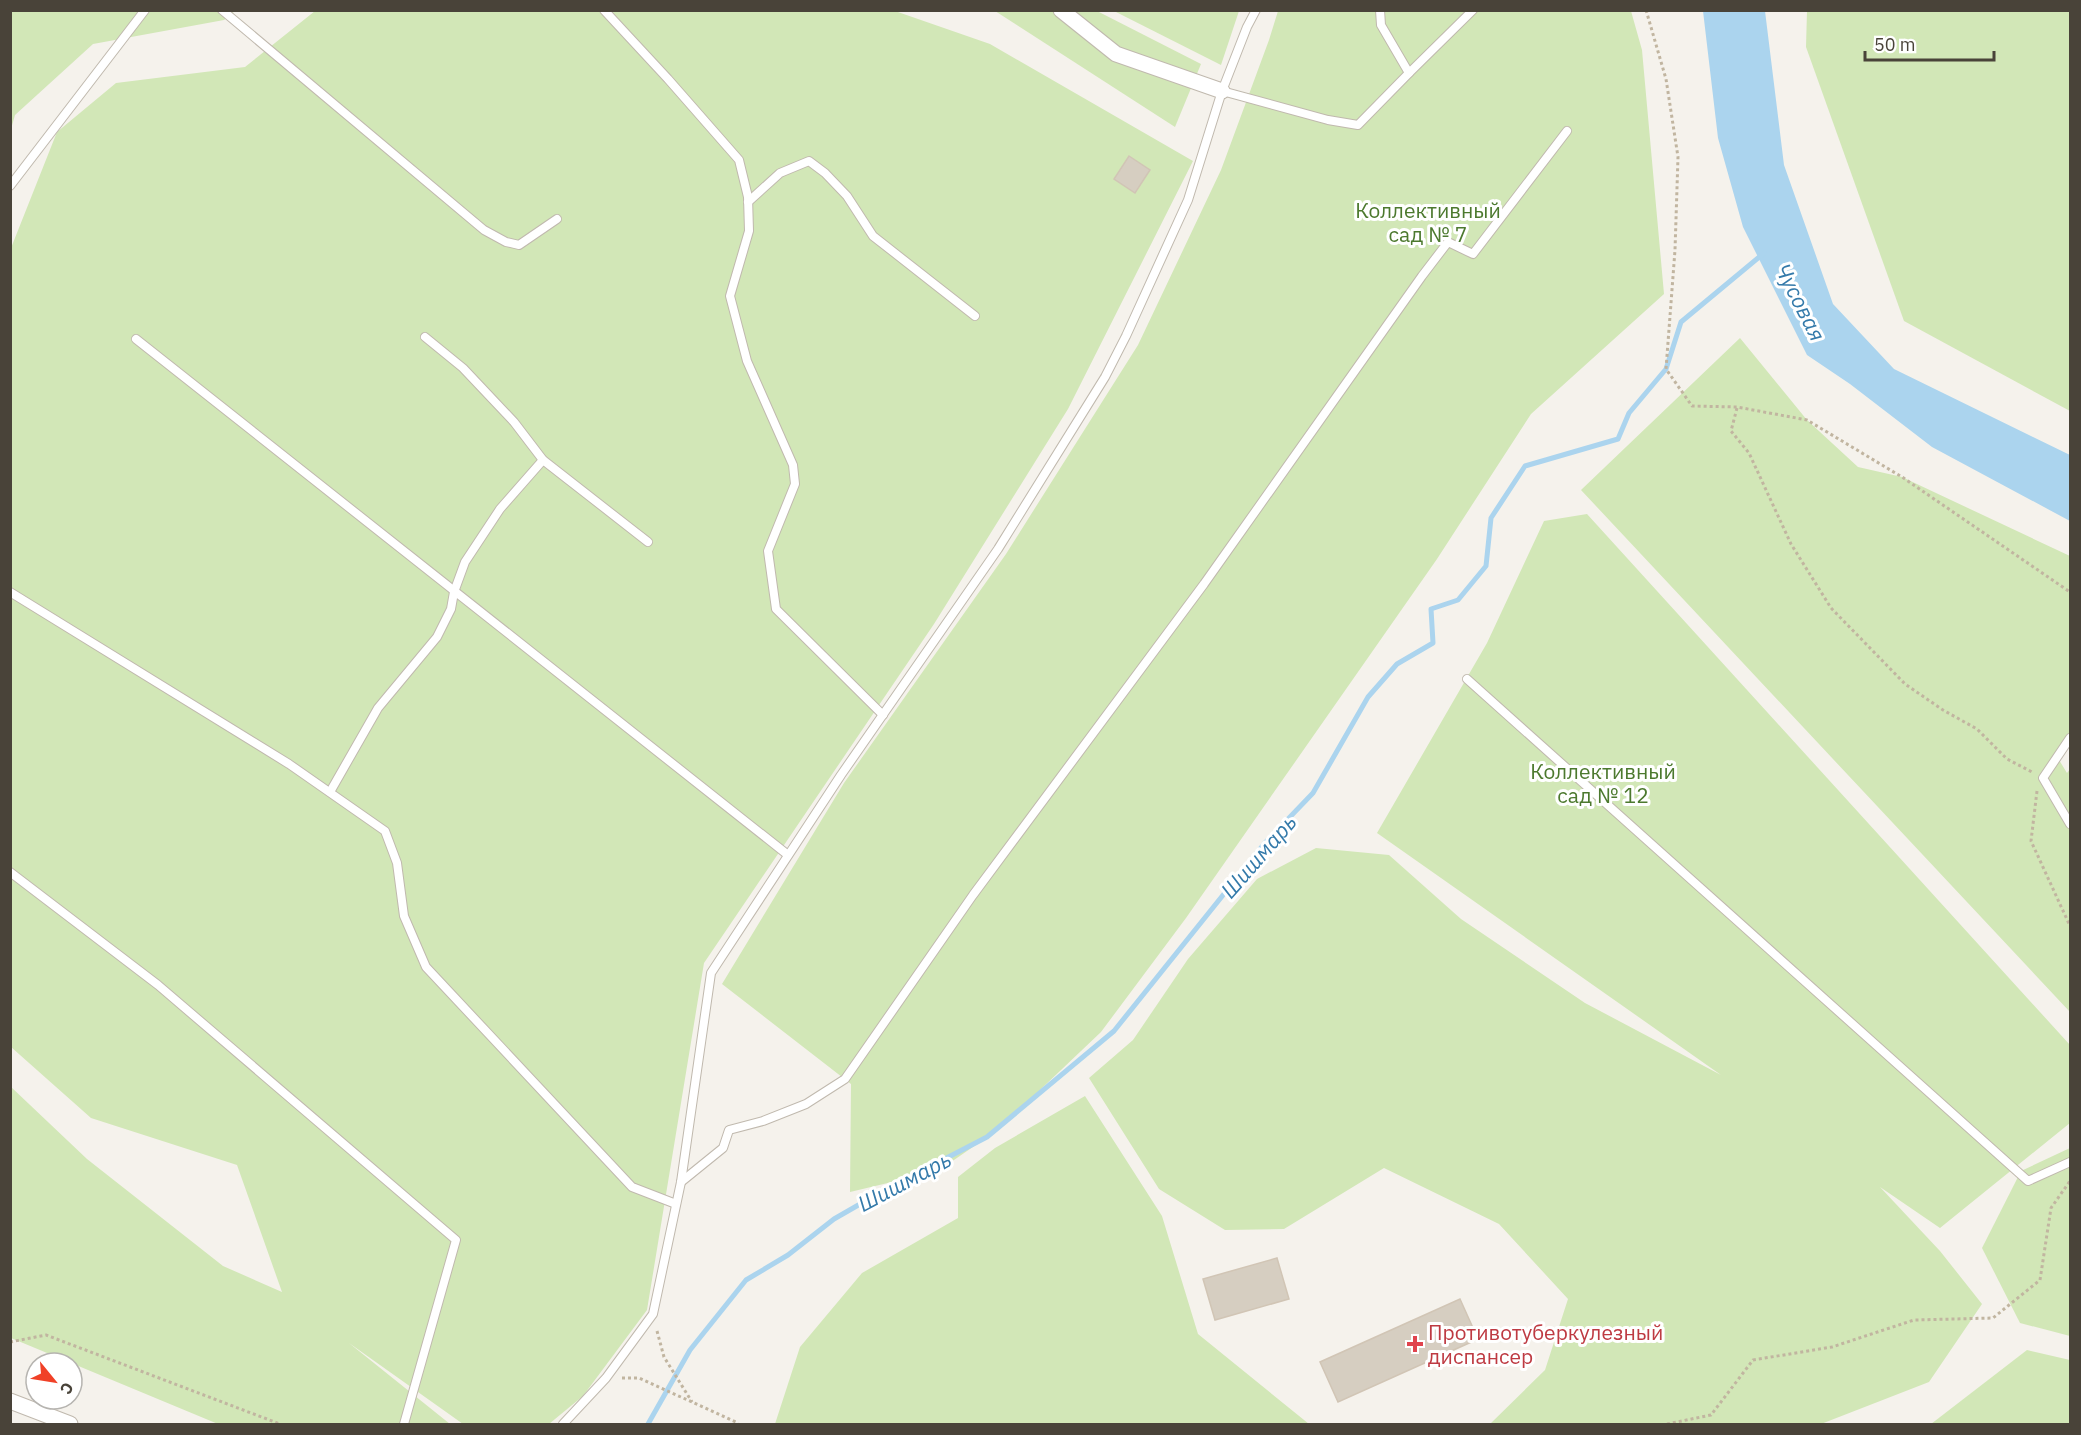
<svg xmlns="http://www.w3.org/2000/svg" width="2081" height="1435" viewBox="0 0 2081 1435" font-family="'IBM Plex Sans',sans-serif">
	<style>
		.green { fill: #d2e7b7 }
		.water { fill: #abd4ee }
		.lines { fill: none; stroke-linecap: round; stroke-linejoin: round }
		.stream { stroke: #abd4ee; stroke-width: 5 }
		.building { fill: #d6cec1; stroke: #d1c5b5; stroke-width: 1.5 }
		.lane-casing { stroke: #c0b9ae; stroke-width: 10 }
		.street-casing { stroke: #c0b9ae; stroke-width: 17 }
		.path { stroke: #c1b5a0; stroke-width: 3; stroke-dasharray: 3 3; stroke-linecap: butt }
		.lane { stroke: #fff; stroke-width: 8 }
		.street { stroke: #fff; stroke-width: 15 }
		.health-dot { fill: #e0444e; stroke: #fff; stroke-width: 2 }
		.labels { text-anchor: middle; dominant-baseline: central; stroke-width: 6; stroke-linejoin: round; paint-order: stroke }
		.park-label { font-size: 21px; fill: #4c792e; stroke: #fff }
		.health-label { font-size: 21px; fill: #be3a42; stroke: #fff; text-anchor: start }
		.water-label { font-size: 22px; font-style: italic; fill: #347aaa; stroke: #fff }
	</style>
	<rect width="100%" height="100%" fill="#f5f2ec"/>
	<g class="green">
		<path d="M11 11H235L224 20 93 44 15 115 11 129Z"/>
		<path d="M315 11H895L990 44 1193 161 1068 409 934 624 704 963 647 1310 583 1396 549 1424H463L349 1343 450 1424H218L11 1338 10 1086 87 1159 223 1266 282 1292 237 1165 91 1118 11 1047V248L57 132 116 83 245 67Z"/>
		<path d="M995 11H1097L1201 64 1175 127Z"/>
		<path d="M1114 11 1239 10V11L1221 65Z"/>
		<path d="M1278 11H1631L1642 50 1664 294 1531 414 1437 559 1186 918 1101 1032 999 1129 938 1171 850 1192 851 1084 722 984 844 783 1006 554 1138 345 1221 170 1269 40Z"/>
		<path d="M1807 11H2070V411L1904 321 1806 47Z"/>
		<path d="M1740 338 1807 420 1858 467 1902 477 2070 556V745L2056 755 2067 773 2070 769V1012L1581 490Z"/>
		<path d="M1587 514 2070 1045V1123L1940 1228 1880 1187 1940 1251 1982 1304 1929 1382 1821 1424H1490L1545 1370 1568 1299 1499 1224 1384 1168 1284 1229 1225 1230 1159 1189 1089 1078 1133 1040 1188 959 1257 879 1316 848 1389 855 1461 919 1585 1003 1721 1075 1377 833 1487 643 1544 521Z"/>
		<path d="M1085 1096 1162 1216 1198 1334 1309 1424H775L800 1347 862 1273 958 1218V1177L995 1148Z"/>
		<path d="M2070 1148V1336L2020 1323 1982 1248 2021 1171Z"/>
		<path d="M2027 1350 2070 1360V1424H1931Z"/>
	</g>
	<path class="water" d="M1703 11H1765L1784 165 1833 304 1894 369 2070 455V521L1932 447 1850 384 1807 355 1743 227 1718 138Z"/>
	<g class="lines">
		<path class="stream" d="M648 1424 690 1350 746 1280 788 1255 834 1219 881 1192 987 1137 1114 1031 1264 844 1313 793 1368 697 1397 664 1433 643 1431 609 1458 600 1486 566 1491 518 1525 466 1618 439 1629 413 1666 369 1681 322 1764 253"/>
	</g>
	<g class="building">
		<path d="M1129 156 1150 170 1135 193 1114 179Z"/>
		<path d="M1277 1258 1289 1299 1215 1320 1203 1279Z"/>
		<path d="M1460 1299 1478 1339 1338 1402 1320 1362Z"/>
	</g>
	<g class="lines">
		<g class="lane-casing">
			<g id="lane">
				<path d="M222 10 484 230 506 242 519 245 557 219"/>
				<path d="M604 10 668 79 739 160 748 197 749 231 730 296 747 361 793 465 795 484 768 551 776 609 883 715"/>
				<path d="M1409 73 1473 10"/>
				<path d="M1222 91 1328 120 1358 125 1409 73 1381 25 1380 10"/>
				<path d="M10 186 145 10"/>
				<path d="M748 202 780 173 809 161 825 173 847 196 873 236 975 316"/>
				<path d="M425 337 463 368 514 422 543 460 648 542"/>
				<path d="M136 339 788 855"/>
				<path d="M10 592 289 764 385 831 397 863 404 916 426 967 632 1187 676 1204"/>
				<path d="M1467 679 2028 1181 2070 1162"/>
				<path d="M2070 738 2043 778 2070 824"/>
				<path d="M330 792 378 708 437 637 451 609 454 592 465 562 500 509 543 460"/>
				<path d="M10 872 158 985 456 1240 404 1424"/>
				<path d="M681 1182 723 1148 729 1130 763 1121 806 1104 845 1079 973 895 1204 584 1422 276 1448 242 1473 254 1567 131"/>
				<path d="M563 1424 606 1378 653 1314 681 1182 711 973 841 775 998 549 1105 377 1126 336 1188 200 1222 91 1247 27 1256 10"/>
			</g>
		</g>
		<g class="street-casing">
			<g id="street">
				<path d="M1061 10 1116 54 1222 91"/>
				<path d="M10 1401 70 1424"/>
			</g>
		</g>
		<g class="path">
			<path d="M1646 10 1666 79 1678 157 1675 250 1666 369 1692 406 1737 407 1807 420 1902 477 2070 592"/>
			<path d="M1737 408 1731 431 1749 453 1791 544 1831 608 1905 684 1943 710 1977 729 2007 759 2034 773"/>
			<path d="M2037 791 2031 841 2070 926"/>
			<path d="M657 1331 664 1357 692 1402"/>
			<path d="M10 1342 46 1335 280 1424"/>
			<path d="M622 1378H639L736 1422 738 1424"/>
			<path d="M1667 1424 1711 1415 1753 1360 1832 1347 1914 1320 1993 1318 2040 1280 2051 1208 2070 1181"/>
		</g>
		<use href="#lane" class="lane"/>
		<use href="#street" class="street"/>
	</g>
	<path class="health-dot" d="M1412 1335h6v6h6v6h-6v6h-6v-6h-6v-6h6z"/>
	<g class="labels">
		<g class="park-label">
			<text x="1428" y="210">Коллективный<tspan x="1428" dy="24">сад № 7</tspan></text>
			<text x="1603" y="771">Коллективный<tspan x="1603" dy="24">сад № 12</tspan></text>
		</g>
		<g class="health-label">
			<text x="1428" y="1332">Противотуберкулезный<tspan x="1428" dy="24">диспансер</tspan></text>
		</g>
		<g class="water-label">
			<text transform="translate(1801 302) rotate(63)">Чусовая</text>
			<text transform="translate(1258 856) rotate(-49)">Шишмарь</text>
			<text transform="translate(904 1181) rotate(-28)">Шишмарь</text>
		</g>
	</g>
	<rect width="2081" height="1435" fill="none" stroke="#494339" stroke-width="24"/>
	<g transform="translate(54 1381) rotate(120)"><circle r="28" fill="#ffffff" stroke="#b6b4b0" stroke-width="1.5"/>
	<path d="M0-4.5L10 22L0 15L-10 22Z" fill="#f04127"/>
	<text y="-9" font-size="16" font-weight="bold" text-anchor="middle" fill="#494339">С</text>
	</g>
	<path d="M1865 51v9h129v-9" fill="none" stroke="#494339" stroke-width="3"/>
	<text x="1874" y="51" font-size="18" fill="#494339" stroke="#ffffff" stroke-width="4.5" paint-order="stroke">50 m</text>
</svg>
